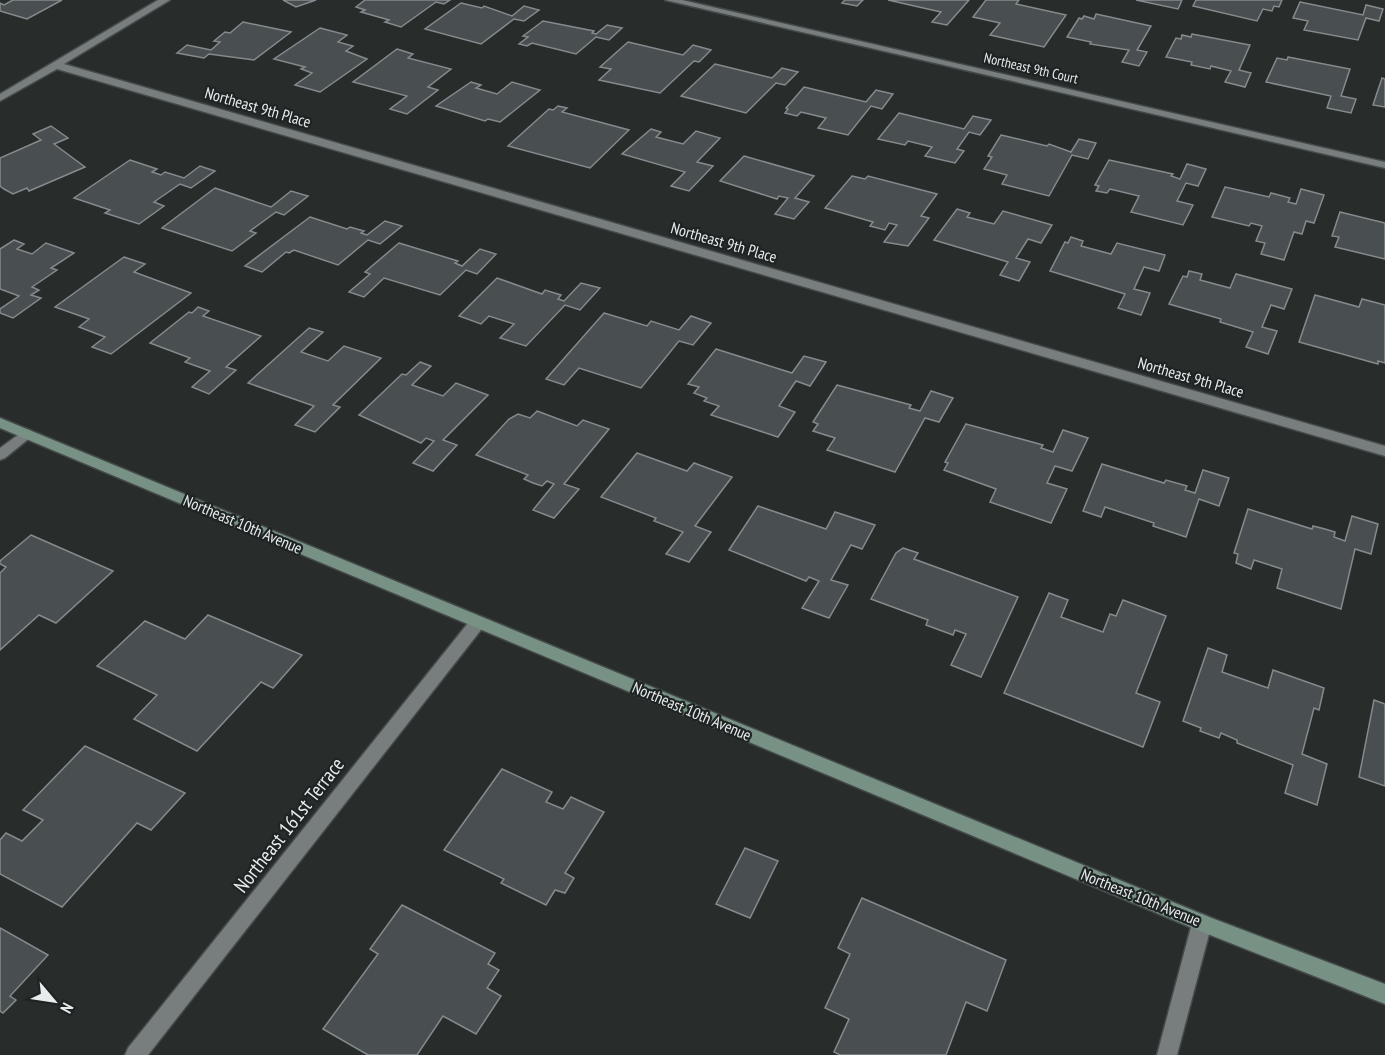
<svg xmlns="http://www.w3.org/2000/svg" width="1385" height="1055" viewBox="0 0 1385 1055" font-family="'PT Sans Narrow',sans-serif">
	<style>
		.building { fill: #494e50; stroke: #858a8c; stroke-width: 1.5 }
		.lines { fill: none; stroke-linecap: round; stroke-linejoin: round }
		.street-casing { stroke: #444949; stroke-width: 3 }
		.secondary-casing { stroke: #444949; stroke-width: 3 }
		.street { fill: #787e7e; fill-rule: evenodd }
		.secondary { fill: #779285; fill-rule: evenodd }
		.labels { text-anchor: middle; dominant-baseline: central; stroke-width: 4.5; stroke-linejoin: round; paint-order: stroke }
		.far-street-label { font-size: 14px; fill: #e9ecec; stroke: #1e2323 }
		.street-label { font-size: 16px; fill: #e9ecec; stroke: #1e2323 }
		.near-street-label { font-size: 20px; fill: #e9ecec; stroke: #1e2323 }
	</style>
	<rect width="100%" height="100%" fill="#282d2c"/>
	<g class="building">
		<path d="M13 0H62L27 19 0 11V3L4 5Z"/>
		<path d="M283 0H316L296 7Z"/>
		<path d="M365 0H450L444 4 436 2 401 27 385 22 389 20 361 12 365 10 356 7Z"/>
		<path d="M845 0H863L857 6 842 3Z"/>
		<path d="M888 0H969L947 25 932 22 941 12Z"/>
		<path d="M986 0H1019L1016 4 1066 15 1044 47 990 35 1000 23 973 17Z"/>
		<path d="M1136 0H1182L1178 9Z"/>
		<path d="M1196 0H1282L1279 7 1274 6 1272 11 1263 9 1257 21 1193 6Z"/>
		<path d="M1300 2 1363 15 1366 5 1383 9 1379 21 1366 18 1358 40 1304 30 1308 21 1293 18Z"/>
		<path d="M461 3 482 8 484 6 512 16 524 6 539 10 524 21 514 19 481 44 425 29Z"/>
		<path d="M1096 14 1151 26 1137 50 1147 52 1139 66 1122 62 1129 50 1090 44 1091 42 1067 37 1079 18 1082 19 1084 16 1094 19Z"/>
		<path d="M543 21 594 31 592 33 596 34 607 25 622 28 609 40 596 37 576 54 532 43 527 46 519 44 528 37 523 36Z"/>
		<path d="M243 22 291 32 254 60 209 54 204 58 177 53 187 45 211 50 220 42 214 41 225 32 230 33Z"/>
		<path d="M320 28 347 35 338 42 353 46 346 51 367 59 320 92 295 85 312 73 301 69 305 67 274 59Z"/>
		<path d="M1192 34 1250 45 1239 70 1251 73 1245 87 1225 82 1231 71 1211 66 1210 69 1191 65 1192 62 1166 57 1176 38 1181 39 1182 35 1191 37Z"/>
		<path d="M628 42 683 55 693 45 711 50 699 62 694 61 660 93 599 80 611 69 600 67Z"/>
		<path d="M397 49 413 54 408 58 451 69 428 87 438 90 407 114 390 109 407 96 353 82Z"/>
		<path d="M1288 57 1350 69 1341 96 1356 99 1351 113 1327 108 1331 96 1266 82 1277 58 1287 60Z"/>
		<path d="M715 64 772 78 782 68 798 72 785 85 776 83 746 113 681 96Z"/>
		<path d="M1382 78 1385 79V107L1373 105Z"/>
		<path d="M471 82 481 85 476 88 497 94 512 82 540 90 500 122 488 119 485 121 436 106Z"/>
		<path d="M804 87 866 102 876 90 893 94 882 109 871 106 848 135 818 128 826 118 801 112 797 116 785 113 788 109 786 108Z"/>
		<path d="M558 106 567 108 562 112 629 130 590 168 508 146 549 109 553 110Z"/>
		<path d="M899 113 964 129 973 116 991 120 980 135 969 132 957 149 964 151 955 163 925 156 932 147 908 141 905 145 878 139Z"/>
		<path d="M51 126 68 138 54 144 85 167 29 191 27 188 13 194 4 189 0 186V158L41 140 33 134Z"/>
		<path d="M651 129 661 132 656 137 683 144 696 131 720 138 697 162 713 166 689 191 671 186 685 172 622 154Z"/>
		<path d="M1001 135 1047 146 1049 144 1071 152 1079 139 1096 143 1088 159 1072 155 1049 196 1002 184 1007 175 984 169 992 157 988 156Z"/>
		<path d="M744 156 814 176 795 198 809 202 794 219 775 214 788 198 779 196 777 199 720 181Z"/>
		<path d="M130 160 157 169 152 172 161 175 165 172 184 178 200 166 215 171 191 188 180 184 154 202 164 206 139 224 105 213 110 210 74 198Z"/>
		<path d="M1109 160 1173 174 1171 176 1180 179 1187 164 1206 169 1198 186 1186 183 1177 201 1193 205 1183 225 1131 212 1139 196 1110 189 1107 193 1096 191 1099 186 1095 185Z"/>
		<path d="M852 176 865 179 868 176 937 194 921 216 929 218 908 246 884 242 897 225 889 223 885 230 870 226 873 222 825 208Z"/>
		<path d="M1225 187 1269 197 1271 193 1290 198 1288 202 1296 204 1301 189 1324 195 1314 223 1306 221 1302 234 1294 232 1284 260 1261 254 1265 243 1256 241 1262 226 1251 223 1249 226 1212 217Z"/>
		<path d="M215 188 271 207 291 191 308 196 284 215 276 212 250 231 256 233 232 251 162 228Z"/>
		<path d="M957 209 970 213 967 217 994 224 1003 211 1052 225 1041 243 1028 239 1016 258 1030 262 1019 281 1000 275 1008 262 934 240Z"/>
		<path d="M1340 212 1385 223V259L1335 247 1339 237 1332 236Z"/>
		<path d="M310 217 347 229 350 227 364 231 361 233 367 235 385 221 402 226 380 244 368 240 338 265 294 250 289 253 286 252 262 272 245 266Z"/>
		<path d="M1071 237 1083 241 1081 246 1111 254 1117 243 1165 255 1159 271 1144 267 1134 289 1150 293 1141 315 1118 308 1125 294 1050 271 1065 242 1068 243Z"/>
		<path d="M14 240 24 244 17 249 32 254 46 243 74 253 51 268 57 270 32 287 39 290 31 295 41 298 13 318 0 313V309L19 296 0 289V249Z"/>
		<path d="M399 243 458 261 455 263 462 266 480 249 496 254 477 274 466 270 440 295 384 278 364 297 349 292 370 274 365 272Z"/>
		<path d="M124 257 145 264 134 272 191 293 111 354 92 347 105 337 79 327 89 319 55 307Z"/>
		<path d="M1189 271 1202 274 1200 280 1230 288 1236 274 1292 289 1284 309 1271 305 1262 327 1277 331 1268 354 1246 347 1253 332 1220 322 1221 319 1169 304 1183 276 1187 277Z"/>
		<path d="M497 278 542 294 545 290 561 295 558 299 564 301 581 283 600 288 580 310 565 305 526 346 500 338 514 324 489 316 481 324 459 316Z"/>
		<path d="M1315 295 1359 307 1362 299 1385 305V363L1378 361V364L1299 342Z"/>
		<path d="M198 307 209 311 203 316 261 336 226 367 236 370 209 394 192 387 210 371 185 362 190 358 150 343 189 312 192 313Z"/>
		<path d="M604 313 647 326 651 321 679 330 691 316 711 323 693 345 679 341 641 388 579 368 564 385 546 379Z"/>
		<path d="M309 328 323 332 301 352 328 361 344 346 381 358 333 405 340 407 315 432 295 425 314 406 248 383Z"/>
		<path d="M716 349 792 373 804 356 826 362 810 386 796 381 779 406 795 412 778 437 711 415 719 406 704 401 707 398 694 393 699 387 688 384Z"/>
		<path d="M420 362 431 366 412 385 443 396 456 383 488 395 443 440 457 445 433 471 413 463 434 441 426 438 421 443 359 415 402 374 406 375Z"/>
		<path d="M837 385 911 405 909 408 920 411 931 391 953 398 939 422 925 418 895 472 827 450 835 438 813 431 818 424 813 422Z"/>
		<path d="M537 411 577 426 583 420 609 429 564 484 579 489 554 518 533 510 554 484 547 481 542 486 533 483 524 479 528 475 476 455 509 419 518 414 530 418Z"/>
		<path d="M966 424 1043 445 1041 448 1053 452 1063 430 1088 438 1072 471 1055 466 1047 483 1067 489 1051 523 990 502 996 489 944 470 948 463 945 462Z"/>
		<path d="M637 453 687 471 694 463 732 477 695 526 711 532 689 562 666 554 683 532 654 521 656 518 601 497Z"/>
		<path d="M1102 464 1164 483 1166 480 1187 486 1185 490 1195 493 1203 470 1229 478 1219 506 1199 499 1186 537 1153 526 1154 523 1105 507 1101 517 1083 511Z"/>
		<path d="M758 506 826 529 835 512 875 525 862 549 851 545 831 580 848 585 829 618 802 608 819 581 809 577 806 581 729 550Z"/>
		<path d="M1248 509 1312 529 1313 526 1325 529 1335 532 1334 537 1345 541 1352 516 1378 524 1371 554 1355 549 1341 609 1277 588 1282 569 1254 560 1251 569 1236 563 1238 554 1234 553Z"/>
		<path d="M31 535 113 571 56 623 39 615 0 650V573L6 567 0 564V561Z"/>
		<path d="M903 548 918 553 914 559 1018 597 981 677 951 665 966 634 955 630 953 635 926 625 928 620 871 599 896 553Z"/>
		<path d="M1049 593 1068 600 1061 617 1103 632 1110 614 1116 616 1123 600 1166 616 1136 693 1160 702 1143 747 1004 693Z"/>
		<path d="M208 615 302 655 273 688 261 682 197 751 134 719 157 695 97 666 145 621 185 639Z"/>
		<path d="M1208 648 1227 655 1222 672 1268 688 1273 670 1324 688 1319 710 1314 708 1302 754 1327 764 1317 805 1285 793 1293 765 1237 743V740L1221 733 1219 738 1200 731 1201 728 1183 721Z"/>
		<path d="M1374 700 1385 704V786L1359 777Z"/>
		<path d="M85 746 185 793 151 830 137 823 62 907 0 874V840L6 833 22 841 43 820 23 810Z"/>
		<path d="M502 769 552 792 546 802 563 809 571 797 604 812 565 873 574 878 565 893 555 890 546 905 501 883 504 879 444 850Z"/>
		<path d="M745 848 778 861 750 918 716 904Z"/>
		<path d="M862 898 1006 960 987 1011 966 1002 946 1055H840L834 1052 849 1019 825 1008 850 954 838 948Z"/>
		<path d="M402 905 495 953 488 964 499 970 487 988 501 996 476 1034 443 1016 417 1055H368L323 1029 378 954 370 949Z"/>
		<path d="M0 928 48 955 10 996 16 1000 3 1013 0 1011Z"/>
	</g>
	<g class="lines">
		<g class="street-casing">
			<g id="street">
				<path d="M158 0H170L64 64 1385 446V456L57 69 0 101V94Z"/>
				<path d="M665 0H682L1385 162V168Z"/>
				<path d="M26 429 31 431 33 434 31 437 5 458 0 460V448Z"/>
				<path d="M478 616 484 618 486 622 484 626 148 1055H125L128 1048 472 618Z"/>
				<path d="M1202 914 1209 917 1212 923 1177 1055H1157L1192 923 1195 917Z"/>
			</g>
		</g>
		<g class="secondary-casing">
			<path id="secondary" d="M0 418 1209 917 1385 984V1004L1195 929 0 428Z"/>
		</g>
		<use href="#street" class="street"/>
		<use href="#secondary" class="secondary"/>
	</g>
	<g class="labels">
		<g class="far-street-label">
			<text transform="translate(1031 68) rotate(13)">Northeast 9th Court</text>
		</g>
		<g class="street-label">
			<text transform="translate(258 107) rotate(16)">Northeast 9th Place</text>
			<text transform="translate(724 242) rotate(16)">Northeast 9th Place</text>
			<text transform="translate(1191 377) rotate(16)">Northeast 9th Place</text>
			<text transform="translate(243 524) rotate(23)">Northeast 10th Avenue</text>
			<text transform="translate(692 711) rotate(23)">Northeast 10th Avenue</text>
			<text transform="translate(1141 897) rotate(22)">Northeast 10th Avenue</text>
		</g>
		<g class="near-street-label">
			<text transform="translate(289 825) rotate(-52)">Northeast 161st Terrace</text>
		</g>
	</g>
	<g transform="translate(54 1001) rotate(119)" stroke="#1e2323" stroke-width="4.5" paint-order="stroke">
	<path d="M0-4.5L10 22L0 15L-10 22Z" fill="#e9ecec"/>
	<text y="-9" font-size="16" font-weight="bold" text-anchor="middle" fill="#e9ecec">N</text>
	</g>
</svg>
